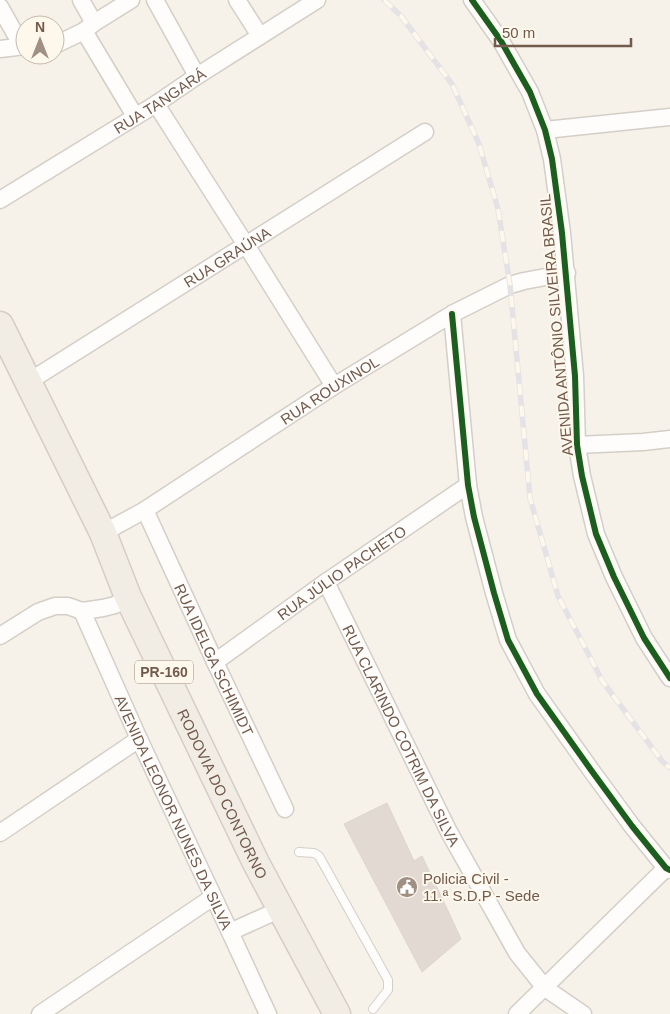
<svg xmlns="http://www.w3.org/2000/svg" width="670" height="1014" viewBox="0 0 670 1014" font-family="Arial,sans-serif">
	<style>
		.building { fill: #e2dad2; stroke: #ded5cc }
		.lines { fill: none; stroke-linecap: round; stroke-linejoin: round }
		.lane-casing { stroke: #d4cec7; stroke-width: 10 }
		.street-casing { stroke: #d4cec7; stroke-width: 19 }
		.primary-casing { stroke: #d5ccc6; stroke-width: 29 }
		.lane { stroke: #fefdfc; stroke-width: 8 }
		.street { stroke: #fefdfc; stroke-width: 16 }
		.primary { stroke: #f1ede5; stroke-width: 26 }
		.rail-casing { stroke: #e4e2e4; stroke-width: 5.5 }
		.rail { stroke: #fef7eb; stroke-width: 4; stroke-dasharray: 11; stroke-linecap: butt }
		.cycleway-casing { stroke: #fef7eb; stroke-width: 9 }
		.cycleway { stroke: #1b5e20; stroke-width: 6 }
		.labels { text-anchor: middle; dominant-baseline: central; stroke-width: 4; stroke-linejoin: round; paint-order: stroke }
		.shield { fill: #fef7eb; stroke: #9c897c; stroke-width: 1 }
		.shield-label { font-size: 14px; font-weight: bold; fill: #725a4c }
		.street-label { font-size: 15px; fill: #725a4c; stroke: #fef7eb }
		.poi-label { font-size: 15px; fill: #725a4c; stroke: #fef7eb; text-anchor: start }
	</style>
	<rect width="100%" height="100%" fill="#f6f2ea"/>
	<path class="building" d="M387 803 414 861 422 856 449 913 461 939 422 972 344 824Z"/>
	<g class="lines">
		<g class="lane-casing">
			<path id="lane" d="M299 852 314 853 319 856 388 980V990L373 1009"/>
		</g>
		<g class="street-casing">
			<g id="street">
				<path d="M81 0 94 23"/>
				<path d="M155 0 197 76"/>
				<path d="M237 0 260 36"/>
				<path d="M472 0 501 41 530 92 545 130 552 159 562 233 575 376 577 445 582 476 596 534 614 577 644 638 670 678"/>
				<path d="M0 7 22 46"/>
				<path d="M84 31 135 116"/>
				<path d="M55 45 84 31 94 23 131 0"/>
				<path d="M0 49 25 46"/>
				<path d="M156 104 246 245 334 386"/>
				<path d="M545 130 670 117"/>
				<path id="s1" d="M0 200 156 104 197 76 317 0"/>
				<path d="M452 314 468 485 474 517 494 593 508 640 537 694 591 770 632 826 666 868 670 870"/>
				<path id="s2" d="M28 382 425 132"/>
				<path d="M577 445 643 442 670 439"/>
				<path id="s3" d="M145 510 215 662 285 809"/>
				<path id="s4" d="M103 533 145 510 334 386 452 314 510 285 524 281 567 273"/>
				<path id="s5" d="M326 582 449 832 517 953 545 988 583 1014"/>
				<path id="s6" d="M82 611 139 739 230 932 268 1014"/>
				<path d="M0 636 38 612 55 606H68L82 611 103 608 115 605 128 597"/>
				<path id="s7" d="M215 662 326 582 468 485"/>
				<path d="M0 833 139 739"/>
				<path d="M230 932 281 909"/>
				<path d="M40 1014 213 897"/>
				<path d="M517 1014 666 868"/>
			</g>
		</g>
		<g class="primary-casing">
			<g id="primary">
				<path id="s8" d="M0 325 103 533 128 597 256 863 337 1014"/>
			</g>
		</g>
		<use href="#lane" class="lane"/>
		<use href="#street" class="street"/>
		<use href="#primary" class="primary"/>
		<g class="rail-casing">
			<path id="rail" d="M384 0 401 16 452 84 479 144 498 209 510 285 530 498 558 596 603 682 662 761 670 768"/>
		</g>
		<use href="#rail" class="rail"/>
		<g class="cycleway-casing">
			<g id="cycleway">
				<path d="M472 0 501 41 530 92 545 130 552 159 562 233 575 376 577 445 582 476 596 534 614 577 644 638 670 678"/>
				<path d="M452 314 468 485 474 517 494 593 508 640 537 694 591 770 632 826 666 868 670 870"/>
			</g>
		</g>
		<use href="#cycleway" class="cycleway"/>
	</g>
	<defs>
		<g id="civic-disc" transform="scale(1.125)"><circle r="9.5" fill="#a08f83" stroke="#fef7eb"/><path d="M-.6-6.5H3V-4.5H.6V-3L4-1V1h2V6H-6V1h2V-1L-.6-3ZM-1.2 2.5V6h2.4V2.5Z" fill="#fff"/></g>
	</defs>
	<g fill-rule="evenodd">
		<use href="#civic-disc" x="407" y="887"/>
	</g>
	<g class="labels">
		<rect class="shield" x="135" y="660.5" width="58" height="23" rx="4"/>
		<g class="shield-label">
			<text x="164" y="672">PR-160</text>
		</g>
		<g class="street-label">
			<text stroke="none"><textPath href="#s1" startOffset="188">RUA TANGARÁ</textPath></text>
			<text stroke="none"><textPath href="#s2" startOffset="235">RUA GRAÚNA</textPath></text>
			<text transform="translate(556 325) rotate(-95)">AVENIDA ANTÔNIO SILVEIRA BRASIL</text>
			<text stroke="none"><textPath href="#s4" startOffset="268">RUA ROUXINOL</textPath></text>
			<text stroke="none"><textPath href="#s7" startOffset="155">RUA JÚLIO PACHETO</textPath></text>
			<text stroke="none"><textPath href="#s3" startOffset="165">RUA IDELGA SCHIMIDT</textPath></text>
			<text stroke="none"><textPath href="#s5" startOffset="171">RUA CLARINDO COTRIM DA SILVA</textPath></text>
			<text stroke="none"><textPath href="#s8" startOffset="519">RODOVIA DO CONTORNO</textPath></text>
			<text stroke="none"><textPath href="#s6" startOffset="221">AVENIDA LEONOR NUNES DA SILVA</textPath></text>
		</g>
		<g class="poi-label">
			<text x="423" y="878">Policia Civil -<tspan x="423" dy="17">11.ª S.D.P - Sede</tspan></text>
		</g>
	</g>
	<g transform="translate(40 40)"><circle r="24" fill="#fef7eb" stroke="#c6b8ab"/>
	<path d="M0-4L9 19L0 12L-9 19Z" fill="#a08f83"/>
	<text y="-8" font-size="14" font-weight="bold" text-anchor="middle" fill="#725a4c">N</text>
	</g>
	<path d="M495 38v8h136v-8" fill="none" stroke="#725a4c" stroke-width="2.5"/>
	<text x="502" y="38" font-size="15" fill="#725a4c" stroke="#fef7eb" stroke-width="4" paint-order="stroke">50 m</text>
</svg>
